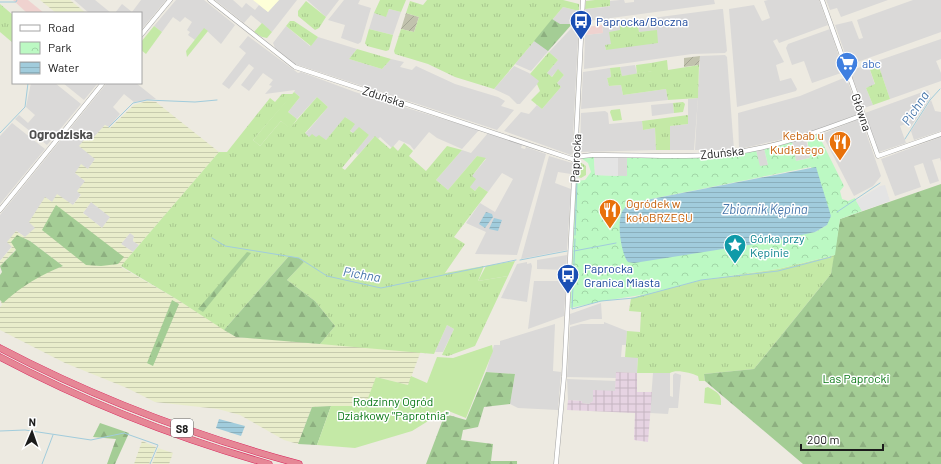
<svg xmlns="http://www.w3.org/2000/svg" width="941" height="464" viewBox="0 0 941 464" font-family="Barlow,sans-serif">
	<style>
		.residential { fill: #dad9d8 }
		.commercial { fill: #efd2cf }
		.industrial { fill: url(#industrial-grid) }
		.education { fill: #feffd8 }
		.construction { fill: url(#construction-furrows) }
		.farmland { fill: url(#farmland-rules); fill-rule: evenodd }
		.grass { fill: url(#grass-tufts) }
		.forest { fill: url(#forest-firs) }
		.park { fill: url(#park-crowns); fill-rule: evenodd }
		.garden { fill: #c4e9a6 }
		.parking { fill: #e4e4e4 }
		.water { fill: url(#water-rules) }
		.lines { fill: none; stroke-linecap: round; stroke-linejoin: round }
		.stream { stroke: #a1ccdc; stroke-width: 1 }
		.tertiary-casing { stroke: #a3a3a3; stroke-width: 5 }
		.motorway-casing { stroke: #d7235b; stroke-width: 7 }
		.tertiary { stroke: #fff; stroke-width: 4 }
		.motorway { stroke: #e68796; stroke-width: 6 }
		.labels { text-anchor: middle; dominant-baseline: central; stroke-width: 3; stroke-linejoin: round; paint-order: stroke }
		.shield { fill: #fff; stroke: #606060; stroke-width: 1 }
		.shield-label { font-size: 11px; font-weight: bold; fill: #1c1c1c }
		.transit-label { font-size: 12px; fill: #164399; stroke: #fff; text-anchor: start }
		.shop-label { font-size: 12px; fill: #366cbe; stroke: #fff; text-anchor: start }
		.street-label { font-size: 12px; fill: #1c1c1c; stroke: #fff }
		.food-label { font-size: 12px; fill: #c56008; stroke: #fff; text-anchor: end }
		.culture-label { font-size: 12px; fill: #0d838f; stroke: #fff; text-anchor: start }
		.park-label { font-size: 12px; fill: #0b7917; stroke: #fff }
		.water-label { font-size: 13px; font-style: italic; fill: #4877ab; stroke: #fff }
		.neighbourhood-label { font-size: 13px; font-weight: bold; fill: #4f4f4f; stroke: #fff }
	</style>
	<defs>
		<pattern id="industrial-grid" width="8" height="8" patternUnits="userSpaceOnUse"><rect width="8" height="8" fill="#e6d3e2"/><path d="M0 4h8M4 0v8" fill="none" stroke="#c5b5c1"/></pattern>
		<pattern id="construction-furrows" width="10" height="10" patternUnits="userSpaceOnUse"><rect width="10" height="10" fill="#c1c2ad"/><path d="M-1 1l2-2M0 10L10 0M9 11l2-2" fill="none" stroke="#a5a694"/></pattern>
		<pattern id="farmland-rules" width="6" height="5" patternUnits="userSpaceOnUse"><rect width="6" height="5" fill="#e9edcb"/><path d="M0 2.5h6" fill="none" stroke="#c7cbae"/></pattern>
		<pattern id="grass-tufts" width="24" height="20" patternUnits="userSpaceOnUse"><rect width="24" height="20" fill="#c4e9a6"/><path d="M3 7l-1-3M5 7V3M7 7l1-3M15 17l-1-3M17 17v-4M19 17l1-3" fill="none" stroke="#a8c78e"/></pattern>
		<pattern id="forest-firs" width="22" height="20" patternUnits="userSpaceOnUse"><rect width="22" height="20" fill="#a4cd95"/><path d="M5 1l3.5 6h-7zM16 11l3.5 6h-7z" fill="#8daf80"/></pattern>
		<pattern id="park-crowns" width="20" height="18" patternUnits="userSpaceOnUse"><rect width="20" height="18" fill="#bcf9c3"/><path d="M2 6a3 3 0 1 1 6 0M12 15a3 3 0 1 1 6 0" fill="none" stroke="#a1d5a7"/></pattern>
		<pattern id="water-rules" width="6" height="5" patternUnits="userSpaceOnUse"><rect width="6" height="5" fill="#a1ccdc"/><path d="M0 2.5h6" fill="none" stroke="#8aafbc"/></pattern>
	</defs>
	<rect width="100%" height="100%" fill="#edeae1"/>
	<g class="residential">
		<path d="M74 0H95L111 13H89Z"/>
		<path d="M141 0H166L141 30V13H115L122 4 132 12Z"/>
		<path d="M176 0H204L235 25 221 44 205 29 195 40 188 35 190 32 187 30 192 22 185 17 180 22 173 17 162 32 154 26Z"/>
		<path d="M215 0H233L242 8 246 3 255 10 259 5 268 12 279 0H297L272 32 251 15 244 23Z"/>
		<path d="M307 0H339L326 17Z"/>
		<path d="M344 0H360L358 4 371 8 361 42 358 44 341 38 345 25 328 20Z"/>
		<path d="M620 0H624L625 3 634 2V0H714L715 4 589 21 585 19V9L606 7 610 6V1Z"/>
		<path d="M768 0H819L828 25 779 43 777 39 773 41 784 62 776 65 780 81 791 78 797 89 796 91 737 107 729 9 754 5 762 21 770 18 764 1Z"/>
		<path d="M826 0H888L841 17 837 8 830 10Z"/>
		<path d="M913 0H941V32L849 65 835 25 852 21 859 39 863 38 857 20Z"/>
		<path d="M563 7 579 11V16L531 71 515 64Z"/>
		<path d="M389 9 401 12 393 35 369 29 374 13 386 16Z"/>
		<path d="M721 9H723L727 51 725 53 692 54 584 69 585 35 603 33 602 25 620 22 621 30 611 45H605L606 50 639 32 637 20Z"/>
		<path d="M579 20 572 154 571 155 504 131 521 112 529 114 537 105 542 109 561 87 557 83 564 75 558 70 551 77 547 73 558 60 549 52Z"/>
		<path d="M286 26 310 46 318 37 357 49 349 59 382 69 391 59 404 62 400 67 412 70 416 66 455 84 498 97 505 101 501 106 514 110 497 130 295 64 275 48 273 43Z"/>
		<path d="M830 29 844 72 812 83 804 61 792 65 786 48 788 44Z"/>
		<path d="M248 36 298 73 301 72 355 92 479 130 462 149 437 138 429 132 414 150 410 145 399 140 392 148 380 137 378 139 375 136 358 155 355 152 369 135 353 133 350 130 346 117 326 140 309 137 305 134 328 107 317 97 297 119 288 112 300 97 294 92 295 90 265 94 272 86 269 85 273 80 263 73 249 91 241 85 254 68 249 64 229 89 222 84 246 53 239 47Z"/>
		<path d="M941 39V59L936 61 941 73V81L890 99 877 61Z"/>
		<path d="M725 55 727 57 734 150H695L700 56Z"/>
		<path d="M868 64 875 85 866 88 873 105 864 108 850 71Z"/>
		<path d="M635 65 637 74 622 76 620 67Z"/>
		<path d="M514 66 529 73 540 81 520 104H517L509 96 494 89Z"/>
		<path d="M610 68 611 77 607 78 609 86 621 85 623 95 666 89 668 100 581 109 583 72Z"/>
		<path d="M846 77 859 111 858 114 806 134 739 149 738 113 800 96Z"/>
		<path d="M31 83H55L81 104 47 145 15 119 19 115 28 123 35 115 26 107Z"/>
		<path d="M63 83H98L84 100Z"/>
		<path d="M107 83H136L156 99 134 102 124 94 113 107 120 114 109 127 105 125 93 138 80 146 95 159 88 169 75 173 85 181 81 194 73 205 52 202 45 197 36 228 25 237 17 231 12 246 0 261V215Z"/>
		<path d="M928 90 931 97 910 128 908 123 900 126 906 143 879 152 865 113Z"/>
		<path d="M698 98 694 150H670V126L688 124V99Z"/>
		<path d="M931 100 935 111 941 112V131L914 140 911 131Z"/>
		<path d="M673 103 674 113 652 116 651 105Z"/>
		<path d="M605 111 608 113 609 124 642 121 643 130 655 128 656 150 580 152 581 113Z"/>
		<path d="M861 118 881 176 873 186 854 196 822 134Z"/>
		<path d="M12 123 45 149 0 204V136Z"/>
		<path d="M488 133 522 145 521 148 525 149 526 147 546 154 517 255 475 254 486 232 466 223 480 203 495 212 513 179 502 173 488 192 479 186 475 191 470 187 472 176 486 159 477 156 448 190 436 180 462 150 471 153Z"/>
		<path d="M941 137V162L940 158 932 160 939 181 930 184 923 163 914 166 921 187 895 196 881 159Z"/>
		<path d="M806 139 810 158 796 161 792 142Z"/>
		<path d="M764 148 768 165 759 167 756 150Z"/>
		<path d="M549 156 572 163 571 174 558 172 555 183 571 189 567 250 521 259Z"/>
		<rect x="618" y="157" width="9" height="19"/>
		<path d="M91 202 111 217 102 228 83 213Z"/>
		<path d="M130 233 134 236 133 241 139 245 133 252 121 244Z"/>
		<path d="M567 255 566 270 537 269V260Z"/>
		<path d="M527 262V264L531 263 532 266 527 302 501 298 517 264Z"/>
		<path d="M534 281H566L564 316 528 329Z"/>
		<path d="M601 303 602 319H591L570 325V314Z"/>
		<path d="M604 322 627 331 626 345H622L621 357H638L637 373 616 372V378L567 377 570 327 581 324H604Z"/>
		<path d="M555 324 553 371 561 372 558 410 518 408 510 404 515 374 486 372 494 345H500V341Z"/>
		<path d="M447 325 454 329 443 352H435Z"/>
		<path d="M653 373H670V396L673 397V375L675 373 681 375 678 408H669L668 414 650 413Z"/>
		<path d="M567 379 616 381 615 391 589 404 582 403V401L568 400Z"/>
	</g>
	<g class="commercial">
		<path d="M13 0H28L44 13H27Z"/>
		<path d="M602 25 603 33 585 35 586 27Z"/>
	</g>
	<path class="industrial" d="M616 372 637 373V392H652L648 442 634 440 635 413 567 410 568 400 582 401V403L589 404 593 401V390L615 391Z"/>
	<path class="education" d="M253 0H279L268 12Z"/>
	<g class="construction">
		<path d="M406 13 419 17 414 32 401 29Z"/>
		<path d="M700 56 699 65 684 67V58Z"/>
	</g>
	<g class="farmland">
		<path d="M40 0H70L86 13H56Z"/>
		<path d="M147 101 156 102 219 152 139 245 133 241 134 236 130 233 121 244 133 252 121 267 178 300 236 337 421 351 408 385 376 377 366 406 312 407 298 444 284 440 240 415 218 409 155 402 127 388 65 363 0 330V307L2 305 0 300 3 302 20 287 40 275 63 266 30 241 17 235 16 249 0 266V261L12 247 7 242 16 231 25 237 35 228 29 222 45 197 52 202 57 194 73 205 81 195 77 191 85 181 75 173 81 164 88 169 95 159 79 146 88 135 93 138 105 125 110 128 134 105ZM91 202 110 217 102 228 83 213Z"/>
		<path d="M142 441 156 447 149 464H134Z"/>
		<path d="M158 448 173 453 169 464H152Z"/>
	</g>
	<g class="grass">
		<path d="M380 0H406L401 12 389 9 386 17 374 13Z"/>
		<path d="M427 0H563L579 4V11L563 7 494 89 455 77 428 64 395 54 394 51 401 29 414 32 419 17 406 13 410 1 423 5Z"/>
		<path d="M595 0H610V6L585 9 586 1Z"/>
		<path d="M306 1 326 17 319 28 315 30 298 16V11Z"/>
		<path d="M0 4 13 15V43L0 32Z"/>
		<path d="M637 20 639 32 657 30 658 43 606 50 605 45 611 44 609 32 620 30V22Z"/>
		<path d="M290 21H294L318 37 311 46 286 26Z"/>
		<path d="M369 29 393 35 389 50 386 51 367 46 365 43Z"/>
		<path d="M357 49 391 59 382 69 349 59Z"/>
		<path d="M549 52 558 60 547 73 552 77 558 69 564 75 557 83 561 87 542 109 531 100 540 91 537 84 539 81 530 74Z"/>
		<path d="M667 60 668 70 699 65 698 98 668 100 666 89 623 95 621 85 609 86 607 78 611 77 610 68 620 67 622 76 652 71 651 63Z"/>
		<path d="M877 61 890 99 873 105 866 88 875 84 868 64Z"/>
		<path d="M282 94H293L253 140 260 146 281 121 290 128 317 97 328 107 305 133 309 137 312 134 316 137 319 135 326 140 345 117 355 124 350 131 353 133 359 127 369 135 342 168 345 170 375 136 390 149 393 146 398 151 404 143 413 151 409 156 426 171 447 146 462 150 436 180 448 190 477 156 486 158 472 176 476 179 470 187 475 191 479 186 488 192 454 237 465 244 445 273 484 266 478 281 508 276 475 346 448 356 442 355 454 329 447 325 434 354 320 344 335 326 315 301 287 280 304 262 299 258 289 256 224 330 178 300 121 266 219 152H227L270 98 275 102Z"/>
		<path d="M683 102 685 104 683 112 674 113 673 103Z"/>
		<path d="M688 115V124L670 126V150H656L655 128 643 130 642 121Z"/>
		<path d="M580 162 586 166V175L581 178 576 176 577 164Z"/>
		<path d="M835 255 831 274 754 369 704 374 705 381H699L698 376C691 373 676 369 670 373H637L638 358 625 357 627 331 640 332 641 312 629 311 631 298 701 280 778 269Z"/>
	</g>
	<g class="forest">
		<path d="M552 19 560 24H572L548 51 534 41Z"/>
		<path d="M941 184V464H803L705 381 704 374 754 369 831 274 840 219Z"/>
		<path d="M56 205 124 257 118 264 101 266 86 265 42 230Z"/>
		<path d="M17 235 30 241 63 266C40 275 22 286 3 303L0 300V275L2 272 0 266 16 250 11 242Z"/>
		<path d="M247 252 251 253 203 312 198 309Z"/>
		<path d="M289 256 299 258 304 262 287 280 315 301 335 326 320 344 236 337 224 330Z"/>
		<path d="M172 300 179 304 153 366 147 363Z"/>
		<path d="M486 372 515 374 510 404 484 407 478 427 463 430 461 440 493 444 491 461H517V464H426L445 414 466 420Z"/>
		<path d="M331 406 317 445 298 444 312 407Z"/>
		<path d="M100 423 129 433 115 464H107L116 439 93 437Z"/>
	</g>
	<path class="park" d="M818 134 844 186 840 191 842 199 848 201 855 198 862 211 840 219 835 255 778 269 701 280 647 294 603 301 570 308 576 181 585 180 591 172 588 163 581 158 594 157 595 175 627 176V157C670 157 714 159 756 150L760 166 768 165 764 148 792 142 796 161 810 158 807 138ZM811 167 827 225 815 232 626 259C622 246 614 215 627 206 630 204 633 203 636 202Z"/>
	<g class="garden">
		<path d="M262 23 272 32 267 38 262 37 254 32Z"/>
		<path d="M154 26 162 32 146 54 141 50V42Z"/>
		<path d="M204 28 208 31 187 57 186 51Z"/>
		<path d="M651 63 653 71 637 74 636 65Z"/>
		<path d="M294 92 300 97 288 112 297 119 290 129 281 121 260 146 253 140Z"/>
		<path d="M620 109 622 120 613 121 610 112 611 110Z"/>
		<path d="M515 261 508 276 478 281 486 266Z"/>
		<path d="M492 345 493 351 466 418 446 410 412 431 355 448 317 445 331 406H365L376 377 408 385 411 376 427 383 437 357 453 358Z"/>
		<path d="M708 387C717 392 722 394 721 405L704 403 705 388Z"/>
	</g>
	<g class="parking">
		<path d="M594 157H618V176L595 175Z"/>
		<path d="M885 185 890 201 862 211 856 201 880 186Z"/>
	</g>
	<g class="water">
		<path d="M816 167 831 216 827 225 815 232 774 241 634 263 628 262C621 254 616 220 623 210 626 206 631 204 636 202Z"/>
		<path d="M486 212 492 214 493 217 485 228 479 224Z"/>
		<path d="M494 218 502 220 498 231 489 229Z"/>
		<path d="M219 419 245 426 241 436 216 428Z"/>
	</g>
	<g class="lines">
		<g class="stream">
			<path d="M0 2H16L17 0"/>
			<path d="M109 127 133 103 147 100 195 102 217 100"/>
			<path d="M0 133 25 107 28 83"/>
			<path d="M905 139 930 100 940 89"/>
			<path d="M578 177V165"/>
			<path d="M837 212 880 183"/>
			<path d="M575 235 577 182"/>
			<path d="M212 238 225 246 299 258 327 276 381 288 516 260"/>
			<path d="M575 239 572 309 601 301 634 298 701 280 778 271 831 257"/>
			<path d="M574 251 616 243"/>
			<path d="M520 260 567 251"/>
			<path d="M0 431 25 430 91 440 124 433 158 445 150 464"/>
			<path d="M42 464 53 435"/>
		</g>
		<g class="tertiary-casing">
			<g id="tertiary">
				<path d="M210 0 295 67 575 160"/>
				<path d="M822 0 878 156 941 134"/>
				<path d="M141 35 170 0"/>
				<path d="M575 157 592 155C638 154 684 159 729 153 776 148 820 131 863 115"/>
				<path d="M0 210 103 83"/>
				<path d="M556 464 564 377 583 0"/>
			</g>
		</g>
		<g class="motorway-casing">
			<g id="motorway">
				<path d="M0 348C95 398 196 436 299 464"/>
				<path d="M0 357C85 402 177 438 269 464"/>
			</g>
		</g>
		<use href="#tertiary" class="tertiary"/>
		<use href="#motorway" class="motorway"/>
	</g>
	<defs>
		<g id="bus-pin" transform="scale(1.15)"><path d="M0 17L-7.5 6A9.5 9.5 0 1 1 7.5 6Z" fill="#1a4fb4" stroke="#fff"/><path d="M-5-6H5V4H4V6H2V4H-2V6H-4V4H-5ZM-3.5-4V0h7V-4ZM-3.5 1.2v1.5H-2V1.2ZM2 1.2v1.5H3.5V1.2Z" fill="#fff"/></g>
		<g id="supermarket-pin" transform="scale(1.15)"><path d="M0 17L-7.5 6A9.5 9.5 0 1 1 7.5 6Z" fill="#3f7fe0" stroke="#fff"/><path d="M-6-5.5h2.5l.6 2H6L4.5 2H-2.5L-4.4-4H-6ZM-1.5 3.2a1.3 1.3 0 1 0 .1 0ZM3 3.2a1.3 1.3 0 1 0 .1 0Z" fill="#fff"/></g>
		<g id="restaurant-pin" transform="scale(1.15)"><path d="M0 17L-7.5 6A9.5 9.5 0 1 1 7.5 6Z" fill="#e8710a" stroke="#fff"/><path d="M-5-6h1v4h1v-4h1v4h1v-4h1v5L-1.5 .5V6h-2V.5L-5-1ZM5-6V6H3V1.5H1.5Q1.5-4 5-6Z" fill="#fff"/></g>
		<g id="sight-pin" transform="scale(1.15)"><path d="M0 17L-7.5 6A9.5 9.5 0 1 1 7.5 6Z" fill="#0f9aa8" stroke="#fff"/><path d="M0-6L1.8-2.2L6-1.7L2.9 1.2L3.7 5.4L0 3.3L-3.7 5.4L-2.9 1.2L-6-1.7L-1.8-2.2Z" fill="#fff"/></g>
	</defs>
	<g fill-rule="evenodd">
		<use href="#bus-pin" x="581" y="21"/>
		<use href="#supermarket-pin" x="847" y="63"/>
		<use href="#restaurant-pin" x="840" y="142"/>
		<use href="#restaurant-pin" x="610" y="210"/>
		<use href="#sight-pin" x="735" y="245"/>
		<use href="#bus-pin" x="568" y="275"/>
	</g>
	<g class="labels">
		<rect class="shield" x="171" y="419" width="22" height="18" rx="3"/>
		<g class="shield-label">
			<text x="182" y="428">S8</text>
		</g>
		<g class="transit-label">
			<text x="596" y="21">Paprocka/Boczna</text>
			<text x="584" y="268">Paprocka<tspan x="584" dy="14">Granica Miasta</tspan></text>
		</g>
		<g class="shop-label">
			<text x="862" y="63">abc</text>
		</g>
		<g class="street-label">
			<text transform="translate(384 96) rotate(18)">Zduńska</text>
			<text transform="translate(862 112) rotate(71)">Główna</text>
			<text transform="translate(722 152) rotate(-6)">Zduńska</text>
			<text transform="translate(575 158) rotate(-87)">Paprocka</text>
		</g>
		<g class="food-label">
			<text x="824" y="135">Kebab u<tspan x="824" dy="14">Kudłatego</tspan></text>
			<text x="626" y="203" text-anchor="start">Ogródek w<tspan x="626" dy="14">kołoBRZEGU</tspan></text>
		</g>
		<g class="culture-label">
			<text x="750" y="238">Górka przy<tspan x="750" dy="14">Kępinie</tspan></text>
		</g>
		<g class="park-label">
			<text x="856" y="378">Las Paprocki</text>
			<text x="393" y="401">Rodzinny Ogród<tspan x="393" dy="14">Działkowy "Paprotnia"</tspan></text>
		</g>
		<g class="water-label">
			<text transform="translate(915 108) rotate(-56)">Pichna</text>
			<text x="765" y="209">Zbiornik Kępina</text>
			<text transform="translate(362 274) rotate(10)">Pichna</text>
		</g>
		<g class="neighbourhood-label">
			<text x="61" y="134">Ogrodziska</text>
		</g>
	</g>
	<rect x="12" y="12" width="130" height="72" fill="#ffffff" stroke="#a4a4a4"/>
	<rect x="20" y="25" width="20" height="6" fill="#ffffff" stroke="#a4a4a4"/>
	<text x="48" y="32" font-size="12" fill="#1c1c1c">Road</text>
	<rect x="20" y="42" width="20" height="12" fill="url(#park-crowns)" stroke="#a4a4a4"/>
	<text x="48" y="52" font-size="12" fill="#1c1c1c">Park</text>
	<rect x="20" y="62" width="20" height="12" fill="url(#water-rules)" stroke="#a4a4a4"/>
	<text x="48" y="72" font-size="12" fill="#1c1c1c">Water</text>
	<g transform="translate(32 432) rotate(2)" stroke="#ffffff" stroke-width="3" paint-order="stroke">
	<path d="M0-3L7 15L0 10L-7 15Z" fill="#1c1c1c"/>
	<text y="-6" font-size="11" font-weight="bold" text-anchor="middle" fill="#1c1c1c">N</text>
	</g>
	<path d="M801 444v6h82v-6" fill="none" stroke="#1c1c1c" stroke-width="2"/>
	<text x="807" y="444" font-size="12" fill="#1c1c1c" stroke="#ffffff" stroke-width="3" paint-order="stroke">200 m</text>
</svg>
